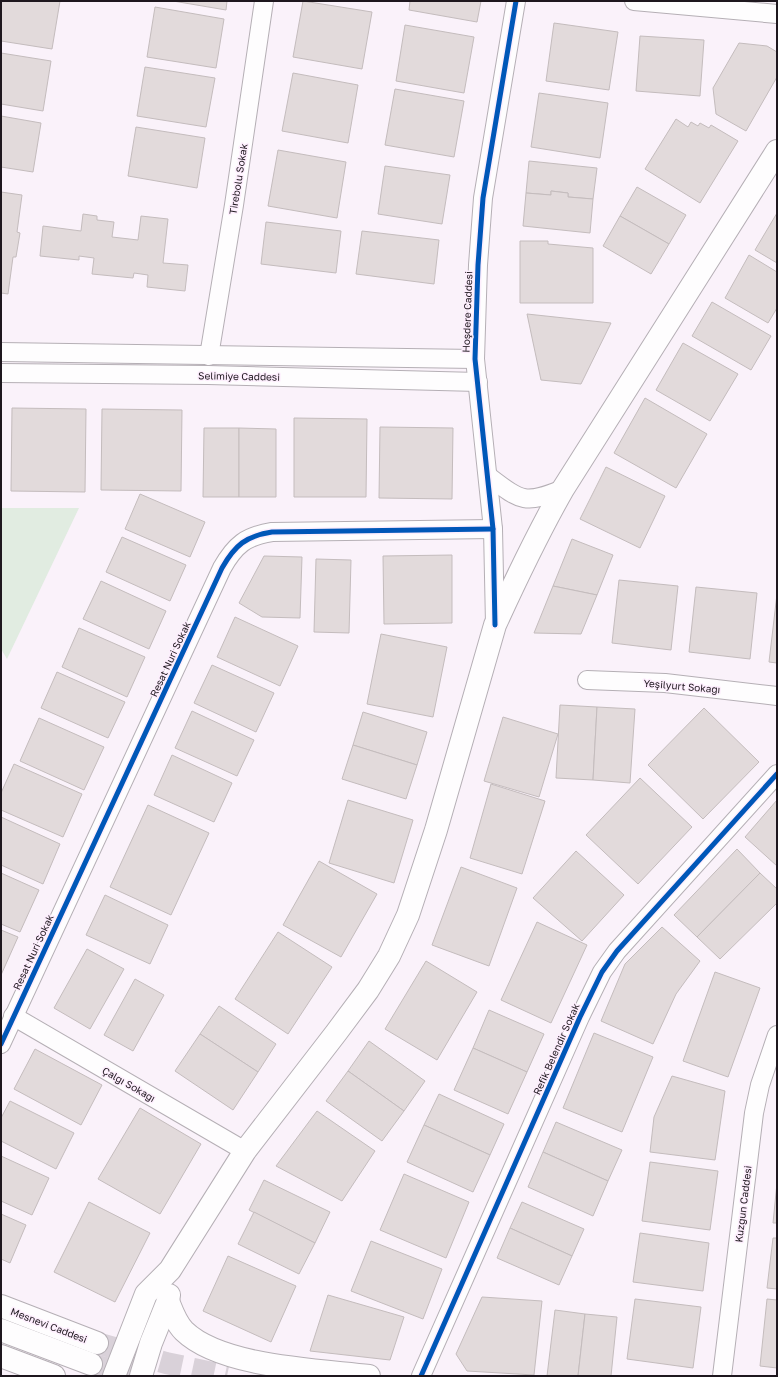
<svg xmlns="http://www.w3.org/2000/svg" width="778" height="1377" viewBox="0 0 778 1377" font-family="'Golos Text',sans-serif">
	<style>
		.green { fill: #e1ece1 }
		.building { fill: #e2dadb; stroke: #c4bcbd }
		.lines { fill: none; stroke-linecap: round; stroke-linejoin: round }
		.secondary-tunnel { stroke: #d9d1d9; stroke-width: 22; stroke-dasharray: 22 11; stroke-linecap: butt }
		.street-casing { stroke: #b5afb5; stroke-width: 20 }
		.secondary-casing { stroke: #b5afb5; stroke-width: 24 }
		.street { stroke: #fefdfe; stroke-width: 18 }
		.secondary { stroke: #fefdfe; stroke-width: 22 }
		.cycleway-casing { stroke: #fdeefd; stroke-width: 8 }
		.cycleway { stroke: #0057b8; stroke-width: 5 }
		.labels { text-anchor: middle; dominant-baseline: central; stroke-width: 3; stroke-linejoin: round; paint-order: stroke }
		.street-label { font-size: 10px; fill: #1e171e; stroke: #fdeefd }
	</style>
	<rect width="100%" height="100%" fill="#faf2fa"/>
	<path class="green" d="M1 508H79L7 659 1 649Z"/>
	<g class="building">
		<path d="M1 1H60L52 49 1 41Z"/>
		<path d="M173 1H227L226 10Z"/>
		<path d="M303 1 372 12 362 69 293 57Z"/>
		<path d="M410 1H481L477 22 409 10Z"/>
		<path d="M155 7 224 19 216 68 147 57Z"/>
		<path d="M554 23 618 32 609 90 546 81Z"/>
		<path d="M405 25 474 37 464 93 396 81Z"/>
		<path d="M640 36 704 40 700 96 636 91Z"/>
		<path d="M739 43 767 46 777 52V77L746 131 716 114 713 88Z"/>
		<path d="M1 53 51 61 43 111 1 104Z"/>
		<path d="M145 67 215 78 206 127 137 116Z"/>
		<path d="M293 73 358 85 348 143 282 131Z"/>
		<path d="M395 89 464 101 454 157 385 145Z"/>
		<path d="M539 93 608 103 600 158 531 147Z"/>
		<path d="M1 116 41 123 33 172 1 167Z"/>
		<path d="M676 119 688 127 691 122 698 126 700 123 709 128 711 125 738 141 700 203 645 169Z"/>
		<path d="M136 127 205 138 197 188 128 176Z"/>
		<path d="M278 150 346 162 337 218 268 206Z"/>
		<path d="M529 161 597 168 593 199 568 197V193L551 191V195L526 193Z"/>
		<path d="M385 166 450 175 442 224 378 214Z"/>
		<path d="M637 187 686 215 669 244 620 216Z"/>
		<path d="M551 191 568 193V197L593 199 590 233 523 226 526 193 551 195Z"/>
		<path d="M1 192 22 195 17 232 20 233 16 257H13L8 294 1 293Z"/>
		<path d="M777 213V263L755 250Z"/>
		<path d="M83 214 97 216V220L114 222 112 237 138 240 141 216 168 219 163 263 188 265 185 291 147 287 148 275 134 273 133 278 92 274 94 258 79 256V260L40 256 43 226 81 231Z"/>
		<path d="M620 216 669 244 651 274 603 246Z"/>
		<path d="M266 222 341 231 336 273 261 264Z"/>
		<path d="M362 231 439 240 434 284 356 274Z"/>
		<path d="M520 241H548V244L593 248V303H520Z"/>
		<path d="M749 255 777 272V308L768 323 725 298Z"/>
		<path d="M712 302 771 336 751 370 692 336Z"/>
		<path d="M527 314 611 323 581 384 541 380Z"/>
		<path d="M683 343 738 374 710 421 656 390Z"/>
		<path d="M645 398 707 434 676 488 614 453Z"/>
		<path d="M12 408 86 409 85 492 11 491Z"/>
		<path d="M102 409 182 410 181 491 101 490Z"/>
		<path d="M294 418 367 419 366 497H294Z"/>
		<path d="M380 427 453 428 452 499 379 498Z"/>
		<path d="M204 428H239V497H203Z"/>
		<path d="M239 428 276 429V497H239Z"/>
		<path d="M606 467 665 496 640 548 580 519Z"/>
		<path d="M140 494 205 522 190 557 125 529Z"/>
		<path d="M122 537 186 565 170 601 106 572Z"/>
		<path d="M572 539 613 555 597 595 553 586Z"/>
		<path d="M452 555V623L384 624 383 556Z"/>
		<path d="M264 556 302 557 300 618 262 617 239 603Z"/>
		<path d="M316 559 351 560 349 633 314 632Z"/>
		<path d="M619 580 678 586 671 650 612 643Z"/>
		<path d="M101 581 166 611 149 649 83 619Z"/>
		<path d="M553 586 597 595 581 634 534 633Z"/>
		<path d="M696 587 757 593 750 659 689 652Z"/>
		<path d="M777 594V663L769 662Z"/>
		<path d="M235 617 298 646 280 686 217 657Z"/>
		<path d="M79 628 145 657 127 697 62 667Z"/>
		<path d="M381 634 447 647 433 717 367 704Z"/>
		<path d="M212 665 274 693 256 732 194 703Z"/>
		<path d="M57 672 125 702 108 738 41 708Z"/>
		<path d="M560 705 597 707 593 780 556 778Z"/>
		<path d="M597 707 635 709 630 783 593 780Z"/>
		<path d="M704 708 759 762 703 819 648 765Z"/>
		<path d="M192 711 254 740 237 776 175 748Z"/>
		<path d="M363 712 427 732 417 765 353 745Z"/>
		<path d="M503 717 558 734 539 797 484 781Z"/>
		<path d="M39 718 104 747 84 790 20 761Z"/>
		<path d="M353 745 417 765 406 799 342 779Z"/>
		<path d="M172 755 232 783 214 822 154 795Z"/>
		<path d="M14 764 82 794 63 837 1 810V793Z"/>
		<path d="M640 778 692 827 638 884 586 835Z"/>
		<path d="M491 784 545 801 522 874 470 858Z"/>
		<path d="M348 800 413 820 394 883 329 863Z"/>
		<path d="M777 800V866L745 837Z"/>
		<path d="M148 805 209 833 171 915 110 887Z"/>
		<path d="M1 817 60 844 43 884 1 865Z"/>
		<path d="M737 849 760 873 697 937 674 915Z"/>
		<path d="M576 851 624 895 582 941 533 898Z"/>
		<path d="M319 861 377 894 341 957 283 925Z"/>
		<path d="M461 867 517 888 489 966 432 945Z"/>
		<path d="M1 873 39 890 20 932 1 924Z"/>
		<path d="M760 873 777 889V903L720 959 697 937Z"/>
		<path d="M105 895 168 925 150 964 86 935Z"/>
		<path d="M537 922 587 945 551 1023 501 1000Z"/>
		<path d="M662 927 700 961 676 994 653 1044 601 1021 625 964Z"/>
		<path d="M1 930 18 937 1 975Z"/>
		<path d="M278 932 332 967 288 1034 235 999Z"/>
		<path d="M87 949 124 969 90 1029 54 1008Z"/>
		<path d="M426 961 477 992 437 1060 385 1029Z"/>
		<path d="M715 972 760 988 728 1077 683 1061Z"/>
		<path d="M135 979 164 995 133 1051 104 1035Z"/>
		<path d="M219 1006 276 1044 258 1072 200 1034Z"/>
		<path d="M489 1010 544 1034 527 1072 473 1048Z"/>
		<path d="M594 1033 653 1057 622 1132 563 1108Z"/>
		<path d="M200 1034 258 1072 233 1110 175 1071Z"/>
		<path d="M369 1041 425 1081 404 1111 348 1071Z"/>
		<path d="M473 1048 527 1072 508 1114 454 1090Z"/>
		<path d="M35 1049 102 1085 81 1125 14 1089Z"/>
		<path d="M348 1071 404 1111 382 1141 326 1101Z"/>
		<path d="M672 1076 725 1091 715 1160 650 1152 654 1117Z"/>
		<path d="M439 1094 504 1124 490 1155 424 1125Z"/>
		<path d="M10 1101 74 1133 56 1169 1 1141V1118Z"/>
		<path d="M140 1108 201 1144 160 1214 98 1179Z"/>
		<path d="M317 1111 375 1151 342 1201 276 1166Z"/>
		<path d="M556 1122 622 1150 608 1181 543 1152Z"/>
		<path d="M424 1125 490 1155 473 1192 407 1162Z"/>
		<path d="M543 1152 608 1181 593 1216 528 1187Z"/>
		<path d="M1 1156 49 1178 32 1215 1 1201Z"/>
		<path d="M650 1162 718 1171 710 1230 642 1221Z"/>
		<path d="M404 1174 469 1202 446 1258 380 1230Z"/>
		<path d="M264 1180 330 1212 315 1243 249 1210Z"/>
		<path d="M777 1183V1223H773Z"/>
		<path d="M89 1202 150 1233 115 1302 54 1272Z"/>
		<path d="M522 1202 584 1229 572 1256 510 1228Z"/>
		<path d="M254 1212 315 1243 299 1274 238 1244Z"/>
		<path d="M1 1214 26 1225 10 1263 1 1259Z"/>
		<path d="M510 1228 572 1256 559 1285 497 1258Z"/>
		<path d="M640 1233 709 1243 703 1291 633 1282Z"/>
		<path d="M773 1238H777V1289L767 1288Z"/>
		<path d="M371 1241 442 1269 423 1319 351 1291Z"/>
		<path d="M228 1256 296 1286 271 1342 203 1311Z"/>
		<path d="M328 1295 404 1317 390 1360 310 1351Z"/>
		<path d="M482 1297 542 1301 534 1375 467 1371 456 1354Z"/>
		<path d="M635 1299 701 1307 693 1368 627 1359Z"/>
		<path d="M767 1299 777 1300V1368L760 1366Z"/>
		<path d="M555 1310 585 1314 578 1376H547Z"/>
		<path d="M585 1314 617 1317 611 1376H578Z"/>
	</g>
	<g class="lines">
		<g class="secondary-tunnel">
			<path d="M97 1343 166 1363 227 1376"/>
			<path d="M91 1364 135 1376"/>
		</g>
		<g class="street-casing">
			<g id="street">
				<path d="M634 1 777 14"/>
				<path d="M1 352 475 359"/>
				<path d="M209 356 234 205 264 1"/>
				<path d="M1 373 208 375 478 382"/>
				<path d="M488 476C521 501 524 505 563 489"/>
				<path d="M495 624 493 529 475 359 478 265 483 198 516 1"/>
				<path d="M587 680 665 683 777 696"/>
				<path d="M13 1016 245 1151"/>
				<path d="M1 1044 222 568C235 545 246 536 272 532L493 529"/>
				<path d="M421 1376 580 1017 602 972 617 951 777 774"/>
				<path d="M722 1376 754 1113 760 1085 777 1035"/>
			</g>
		</g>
		<g class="secondary-casing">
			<g id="secondary">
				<path d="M168 1301C172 1311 176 1323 184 1331 221 1367 318 1370 369 1376"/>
				<path d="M1 1306 97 1343"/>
				<path d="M1 1330 91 1364"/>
				<path d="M1 1356 54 1376"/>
				<path d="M114 1376 146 1294 170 1270 245 1151 336 1033 368 990 389 956 408 915 436 830 495 625C516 579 538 533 563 489L777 151"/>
				<path d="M141 1376 151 1343 168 1301 169 1295"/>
			</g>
		</g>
		<use href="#street" class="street"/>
		<use href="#secondary" class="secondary"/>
		<g class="cycleway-casing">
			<g id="cycleway">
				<path d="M495 625 493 529 475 359 478 265 483 198 516 1"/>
				<path d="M1 1044 222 568C235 545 246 536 272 532L493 529"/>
				<path d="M421 1376 580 1017 602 972 617 951 777 774"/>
			</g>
		</g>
		<use href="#cycleway" class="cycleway"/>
	</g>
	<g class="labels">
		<g class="street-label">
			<text transform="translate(238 179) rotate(-81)">Tirebolu Sokak</text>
			<text transform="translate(467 312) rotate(-88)">Hoşdere Caddesi</text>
			<text transform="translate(239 376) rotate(1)">Selimiye Caddesi</text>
			<text transform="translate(170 659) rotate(-65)">Resat Nuri Sokak</text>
			<text transform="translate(682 686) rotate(5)">Yeşilyurt Sokağı</text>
			<text transform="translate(33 952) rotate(-65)">Resat Nuri Sokak</text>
			<text transform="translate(556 1049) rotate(-66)">Refik Belendir Sokak</text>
			<text transform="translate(129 1084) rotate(30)">Çalgı Sokağı</text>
			<text transform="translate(743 1204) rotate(-83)">Kuzgun Caddesi</text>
			<text transform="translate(49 1325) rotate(21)">Mesnevi Caddesi</text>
		</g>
	</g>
	<rect width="778" height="1377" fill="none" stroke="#1e171e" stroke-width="4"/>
</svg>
